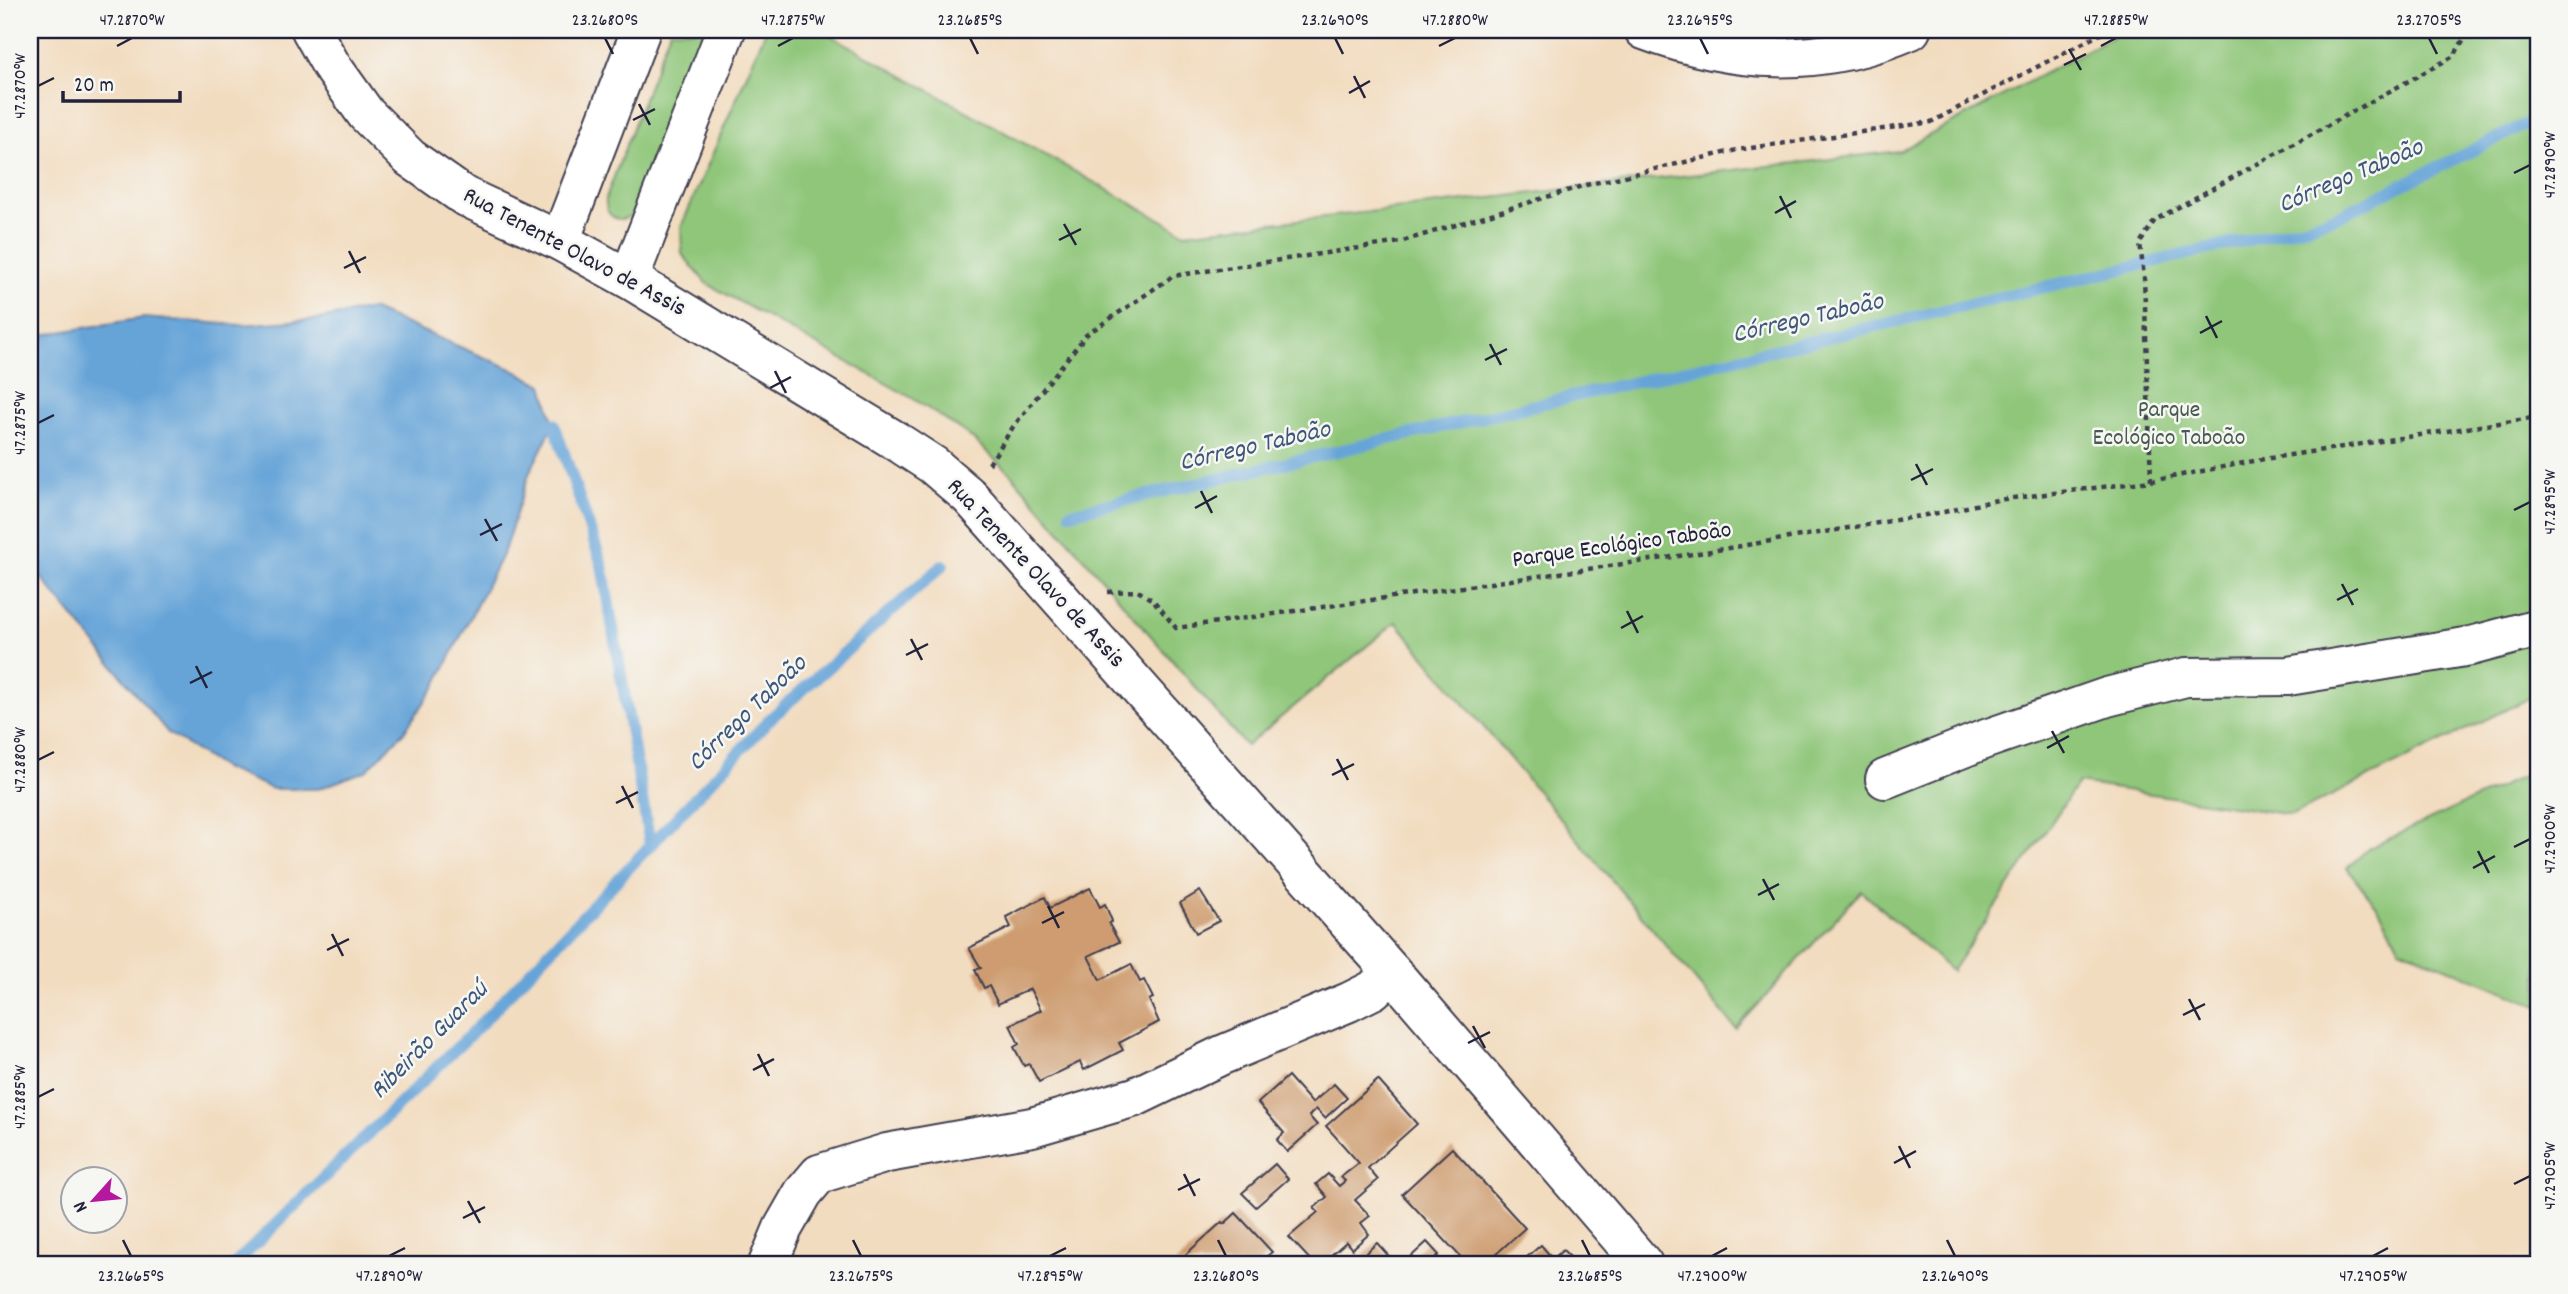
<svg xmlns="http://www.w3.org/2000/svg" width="2568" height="1294" viewBox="0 0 2568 1294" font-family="Dekko,sans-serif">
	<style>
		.green { fill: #8fc679; stroke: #58745a; stroke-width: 2 }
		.water { fill: #66a4d8; stroke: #44638a; stroke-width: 2 }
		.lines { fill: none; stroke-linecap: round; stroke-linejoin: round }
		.stream { stroke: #66a4d8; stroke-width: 12 }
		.building { fill: #ce9c70 }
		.minor-casing { stroke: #413e4f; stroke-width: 42 }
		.path { stroke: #413e4f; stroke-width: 4.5; stroke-dasharray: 5 5; stroke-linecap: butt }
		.minor { stroke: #fff; stroke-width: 38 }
		.ticks { fill: none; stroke: #22223b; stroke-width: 2.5 }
		.labels { text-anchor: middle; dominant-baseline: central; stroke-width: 5; stroke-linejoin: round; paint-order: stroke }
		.street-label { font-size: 24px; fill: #22223b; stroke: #f6f6f2 }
		.park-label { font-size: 24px; fill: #485b51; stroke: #f6f6f2 }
		.water-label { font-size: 26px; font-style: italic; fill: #3d567a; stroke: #f6f6f2 }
		.neatline { fill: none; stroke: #22223b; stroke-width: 2.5 }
		.ticks-label { font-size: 18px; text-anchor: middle; fill: #22223b }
	</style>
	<rect width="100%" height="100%" fill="#f6f6f2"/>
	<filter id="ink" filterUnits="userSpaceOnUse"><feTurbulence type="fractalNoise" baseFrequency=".0143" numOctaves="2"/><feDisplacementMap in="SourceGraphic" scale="14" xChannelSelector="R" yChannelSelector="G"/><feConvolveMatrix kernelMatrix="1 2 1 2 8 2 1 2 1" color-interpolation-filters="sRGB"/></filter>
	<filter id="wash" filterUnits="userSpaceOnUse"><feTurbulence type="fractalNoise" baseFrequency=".00686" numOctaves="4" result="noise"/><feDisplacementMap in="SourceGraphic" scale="28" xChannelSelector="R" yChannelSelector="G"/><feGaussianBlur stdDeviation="1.57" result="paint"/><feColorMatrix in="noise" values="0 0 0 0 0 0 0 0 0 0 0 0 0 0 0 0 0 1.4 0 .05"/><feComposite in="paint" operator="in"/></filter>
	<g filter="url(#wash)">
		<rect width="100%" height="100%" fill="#f2dcbf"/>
		<g class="green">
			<path d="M670 30H705L635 212C621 226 604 218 606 198Z"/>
			<path d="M766 30H821L1185 233 1900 151 2125 30H2538V694L2292 815 2078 783 1952 971 1861 891 1736 1029 1396 622 1246 746 1012 475 967 434 912 398 706 283 682 254 681 227Z"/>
			<path d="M2538 769V1006L2400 948 2379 909 2347 868 2369 848Z"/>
		</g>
		<path class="water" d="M371 309 507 367 543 385 554 424 529 474 504 551 435 687 403 733 366 771 318 789H273L223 768 168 733 30 564V334L42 335 143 318 240 325 320 319Z"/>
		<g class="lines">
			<g class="stream">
				<path d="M539 423 554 424 602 565 650 844"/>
				<path d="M1070 513 2308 226 2341 215 2538 118"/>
				<path d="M235 1264 472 1033 772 717 943 565"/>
			</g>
		</g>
		<g id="blocks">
			<g class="building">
				<path d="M1090 888 1100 907 1105 904 1112 921 1109 924 1119 942 1088 956 1100 980 1131 964 1140 982 1144 980 1153 998 1149 1000 1159 1022 1119 1043 1123 1050 1084 1070 1080 1062 1039 1082 1029 1064 1024 1066 1014 1047 1019 1044 1010 1025 1041 1010 1030 989 998 1004 989 986 984 988 975 970 981 968 969 948 1011 927 1006 917 1045 897 1050 908Z"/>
				<path d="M1200 891 1219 921 1196 933 1180 903Z"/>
				<path d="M1288 1076 1312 1103 1334 1084 1347 1098 1325 1118 1316 1109 1309 1116 1317 1125 1287 1152 1277 1140 1284 1133 1258 1103Z"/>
				<path d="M1378 1080 1417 1124 1368 1168 1378 1180 1355 1200 1370 1216 1361 1223 1369 1234 1352 1249 1346 1242 1321 1264H1314L1289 1237 1318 1212 1314 1208 1327 1197 1316 1184 1328 1174 1339 1186 1345 1181 1341 1177 1359 1163 1326 1126Z"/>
				<path d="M1452 1148 1525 1228 1485 1264H1467L1402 1194Z"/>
				<path d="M1275 1164 1288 1179 1256 1207 1242 1193Z"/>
				<path d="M1236 1213 1272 1252 1260 1262 1262 1264H1175L1222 1222 1224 1224Z"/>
				<path d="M1427 1242 1439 1255 1429 1264H1403Z"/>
				<path d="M1377 1243 1396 1264H1353L1360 1258Z"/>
				<path d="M1541 1245 1553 1259 1563 1250 1577 1264H1519Z"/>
			</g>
		</g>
	</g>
	<g filter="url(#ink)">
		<use href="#blocks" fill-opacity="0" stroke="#413e4f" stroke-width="2"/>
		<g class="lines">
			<g class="minor-casing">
				<g id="minor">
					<path d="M311 30 331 65 366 114 410 158 464 196 560 241 629 279 896 441 933 465 969 496 1392 972 1643 1264"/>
					<path d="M1644 30C1734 64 1821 69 1911 30"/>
					<path d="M560 241 641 30"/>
					<path d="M629 279 726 30"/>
					<path d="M1885 779 1983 740 2107 697 2186 677 2288 676 2471 646 2538 628"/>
					<path d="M768 1264 783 1228 803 1193 819 1174 887 1153 1032 1127 1135 1097 1222 1055 1349 1002 1373 990 1392 972"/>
				</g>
			</g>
			<g class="path">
				<path d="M989 464 1013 427 1086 335 1173 276 1400 242 1586 185 1737 150 1931 122 2108 30"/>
				<path d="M2151 481 2144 277 2140 243 2155 220 2454 56 2469 30"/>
				<path d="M1108 592 1138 591 1154 601 1176 628 1693 554 1944 512 1997 500 2151 481 2264 459 2538 417"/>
			</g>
			<use href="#minor" class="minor"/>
		</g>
	</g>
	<path class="ticks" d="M605 38 613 54M970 38 978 54M1335 38 1343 54M1700 38 1708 54M2429 38 2437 54M117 46 132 38M778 46 793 38M1439 46 1455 38M2101 46 2116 38M2069 49 2081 70M2064 65 2086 54M1354 76 1365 98M38 86 54 78M1349 93 1370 81M639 104 650 125M633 120 655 109M2514 173 2530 165M1780 196 1791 218M1775 213 1796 201M1064 224 1076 245M1059 240 1081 229M349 251 360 273M344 268 366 257M2206 316 2217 338M2200 333 2222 321M1490 344 1501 365M1485 360 1507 349M775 371 786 393M770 388 791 377M38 423 54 415M1916 464 1927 485M1911 480 1933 469M1201 491 1212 513M1195 508 1217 496M2514 510 2530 502M485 519 497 541M480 535 502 524M2342 584 2353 605M2337 600 2358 589M1627 611 1638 633M1621 628 1643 616M911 639 922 660M906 655 928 644M196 666 207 688M190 683 212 672M2052 731 2064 753M2047 748 2069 736M1337 759 1348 780M38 760 54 752M1332 775 1354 764M622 786 633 808M616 803 638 792M2514 847 2530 839M2478 851 2489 873M2473 868 2495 856M1763 879 1774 900M1758 895 1779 884M1048 906 1059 928M1042 923 1064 912M332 934 343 956M327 950 349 939M2189 999 2200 1020M2183 1015 2205 1004M1473 1026 1485 1048M1468 1043 1490 1032M758 1054 769 1076M753 1070 774 1059M38 1097 54 1089M1899 1146 1910 1168M1894 1163 1916 1151M1184 1174 1195 1196M2514 1184 2530 1176M1178 1190 1200 1179M468 1201 480 1223M463 1218 485 1207M123 1240 131 1256M853 1240 861 1256M1218 1240 1226 1256M1582 1240 1590 1256M1947 1240 1955 1256M389 1256 405 1248M1050 1256 1066 1248M1712 1256 1727 1248M2373 1256 2388 1248"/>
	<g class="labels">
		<g class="street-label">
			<text transform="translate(574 253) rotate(28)">Rua Tenente Olavo de Assis</text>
			<text transform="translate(1622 546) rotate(-8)">Parque Ecológico Taboão</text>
			<text transform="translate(1035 574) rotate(47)">Rua Tenente Olavo de Assis</text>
		</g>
		<g class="park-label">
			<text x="2169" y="411">Parque<tspan x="2169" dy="28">Ecológico Taboão</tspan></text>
		</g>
		<g class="water-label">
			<text transform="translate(2351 177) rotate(-23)">Córrego Taboão</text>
			<text transform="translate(1808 319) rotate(-13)">Córrego Taboão</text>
			<text transform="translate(1255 447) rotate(-13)">Córrego Taboão</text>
			<text transform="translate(748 714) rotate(-44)">Córrego Taboão</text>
			<text transform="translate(430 1041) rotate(-45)">Ribeirão Guaraú</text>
		</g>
	</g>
	<rect width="2568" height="1294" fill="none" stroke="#f6f6f2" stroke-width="77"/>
	<g transform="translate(94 1200) rotate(243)"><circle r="33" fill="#f6f6f2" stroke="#a1a1a9" stroke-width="2"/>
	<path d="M0-5L12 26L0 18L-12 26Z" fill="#b5179e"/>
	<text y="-10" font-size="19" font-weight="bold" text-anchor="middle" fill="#22223b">N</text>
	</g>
	<path d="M63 91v10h117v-10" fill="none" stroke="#22223b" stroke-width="3.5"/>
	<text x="74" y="91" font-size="21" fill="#22223b" stroke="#f6f6f2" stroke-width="5" paint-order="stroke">20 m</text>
	<rect x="38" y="38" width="2492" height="1218" class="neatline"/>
	<g class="ticks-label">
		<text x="132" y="25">47.2870°W</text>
		<text x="605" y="25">23.2680°S</text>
		<text x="793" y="25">47.2875°W</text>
		<text x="970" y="25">23.2685°S</text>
		<text x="1335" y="25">23.2690°S</text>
		<text x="1455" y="25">47.2880°W</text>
		<text x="1700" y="25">23.2695°S</text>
		<text x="2116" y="25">47.2885°W</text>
		<text x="2429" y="25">23.2705°S</text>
		<text transform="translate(19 86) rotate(-90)" y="6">47.2870°W</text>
		<text transform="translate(2549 165) rotate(-90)" y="6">47.2890°W</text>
		<text transform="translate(19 423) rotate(-90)" y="6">47.2875°W</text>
		<text transform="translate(2549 502) rotate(-90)" y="6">47.2895°W</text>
		<text transform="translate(19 760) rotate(-90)" y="6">47.2880°W</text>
		<text transform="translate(2549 839) rotate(-90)" y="6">47.2900°W</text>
		<text transform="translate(19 1097) rotate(-90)" y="6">47.2885°W</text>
		<text transform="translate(2549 1176) rotate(-90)" y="6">47.2905°W</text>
		<text x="131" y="1281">23.2665°S</text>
		<text x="389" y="1281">47.2890°W</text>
		<text x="861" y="1281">23.2675°S</text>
		<text x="1050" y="1281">47.2895°W</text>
		<text x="1226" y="1281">23.2680°S</text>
		<text x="1590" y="1281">23.2685°S</text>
		<text x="1712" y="1281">47.2900°W</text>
		<text x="1955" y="1281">23.2690°S</text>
		<text x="2373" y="1281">47.2905°W</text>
	</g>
</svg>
